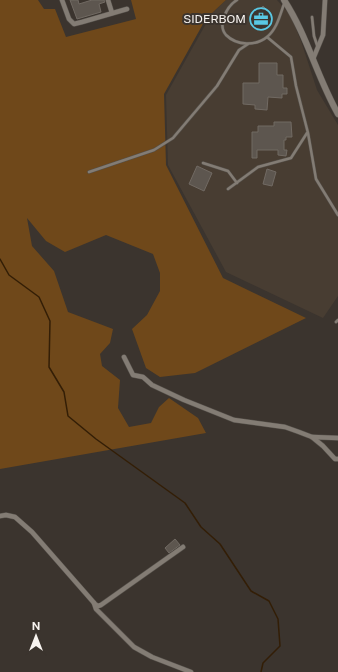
<svg xmlns="http://www.w3.org/2000/svg" width="338" height="672" viewBox="0 0 338 672" font-family="'Public Sans',sans-serif">
	<style>
		.built { fill: #483d32 }
		.green { fill: #6f481a }
		.lines { fill: none; stroke-linecap: round; stroke-linejoin: round }
		.stream { stroke: #331e06; stroke-width: 1.5 }
		.building { fill: #5d564f; stroke: #716a63 }
		.service-casing { stroke: #55504a; stroke-width: 3.5 }
		.minor-casing { stroke: #55504a; stroke-width: 5.5 }
		.secondary-casing { stroke: #55504a; stroke-width: 7 }
		.service { stroke: #837c74; stroke-width: 2.5 }
		.minor { stroke: #837c74; stroke-width: 4.5 }
		.secondary { stroke: #837c74; stroke-width: 6 }
		.labels { text-anchor: middle; dominant-baseline: central; stroke-width: 4; stroke-linejoin: round; paint-order: stroke }
		.poi-label { font-size: 12px; fill: #f7f3ef; stroke: #3b342e; text-anchor: end }
	</style>
	<rect width="100%" height="100%" fill="#3b342e"/>
	<path class="built" d="M226 0H277L291 16 301 41 317 90 338 125V296L323 318 226 272 168 165 166 95 212 13Z"/>
	<path class="green" d="M0 0H38L44 9H55L66 37 136 19 131 0H226L212 13 182 15H208L164 94 166 165 223 278 306 318 195 373 160 377 146 368 132 329 147 315 160 291V273L153 254 106 235 65 252 46 241 27 218 32 246 54 271 68 312 113 329 110 343 100 354 102 366 120 380 118 408 129 427 151 423 159 407 169 398 198 418 206 433 0 469Z"/>
	<g class="lines">
		<path class="stream" d="M0 259 9 275 39 297 50 321 49 367 64 392 68 416 96 439 185 503 201 527 220 544 251 591 269 601 278 619 280 646 263 663 261 672"/>
	</g>
	<g class="building">
		<path d="M70 0H78L79 4 92 0H104L105 2 99 4 101 12 77 19Z"/>
		<path d="M263 6 270 13 265 18 269 21 264 26 254 17Z"/>
		<path d="M259 63H277V75H283V88H287V94H282V98L268 97 267 110 255 109V105L243 104V83H259Z"/>
		<path d="M274 122H291L292 137H286V140H284V150H287L286 156 278 155V150H257V158H252V132H258V126H274Z"/>
		<path d="M197 166 212 173 204 191 189 184Z"/>
		<path d="M267 169 276 172 272 186 263 184Z"/>
		<path d="M175 539 180 545 169 553 165 548Z"/>
	</g>
	<g class="lines">
		<g class="service-casing">
			<g id="service">
				<path d="M237 0C227 6 217 25 226 35 237 46 256 46 267 37 277 29 280 15 284 4"/>
				<path d="M312 17 314 36 317 45"/>
				<path d="M267 37 291 57 296 86 308 133 316 179 338 215"/>
				<path d="M203 163 228 171 237 183"/>
				<path d="M89 172 154 150 173 138 217 86 239 50 248 44"/>
				<path d="M228 189 258 167 291 158 307 133"/>
				<path d="M336 322 338 320"/>
			</g>
		</g>
		<g class="minor-casing">
			<g id="minor">
				<path d="M62 0 69 19 74 24 82 22 127 9"/>
				<path d="M108 0 112 13"/>
				<path d="M313 59 323 35 325 0"/>
				<path d="M124 357 133 375 143 377 152 385 184 400 234 420 285 427 299 432 312 437 323 446 335 459H338"/>
				<path d="M312 437 338 438"/>
				<path d="M0 516 6 515 15 517 32 532 95 604 98 606 101 605 183 547"/>
				<path d="M94 603 96 609 134 647 152 657 191 672"/>
			</g>
		</g>
		<g class="secondary-casing">
			<path id="secondary" d="M284 0C307 35 317 77 338 114"/>
		</g>
		<use href="#service" class="service"/>
		<use href="#minor" class="minor"/>
		<use href="#secondary" class="secondary"/>
	</g>
	<defs>
		<g id="office-ring" transform="scale(1.15)"><circle r="9.5" fill="#3b342e" stroke="#59c8e4" stroke-width="1.5"/><path d="M-6-3h4V-5.5h4V-3h4V5H-6ZM-1-4.5V-3h2v-1.5ZM-6 0V1H6V0Z" fill="#59c8e4"/></g>
	</defs>
	<g fill-rule="evenodd">
		<use href="#office-ring" x="261" y="19"/>
	</g>
	<g class="labels">
		<g class="poi-label">
			<text x="246" y="19">SIDERBOM</text>
		</g>
	</g>
	<g transform="translate(36 636)" stroke="#3b342e" stroke-width="3" paint-order="stroke">
	<path d="M0-3L7 15L0 10L-7 15Z" fill="#f7f3ef"/>
	<text y="-6" font-size="11" font-weight="bold" text-anchor="middle" fill="#f7f3ef">N</text>
	</g>
</svg>
